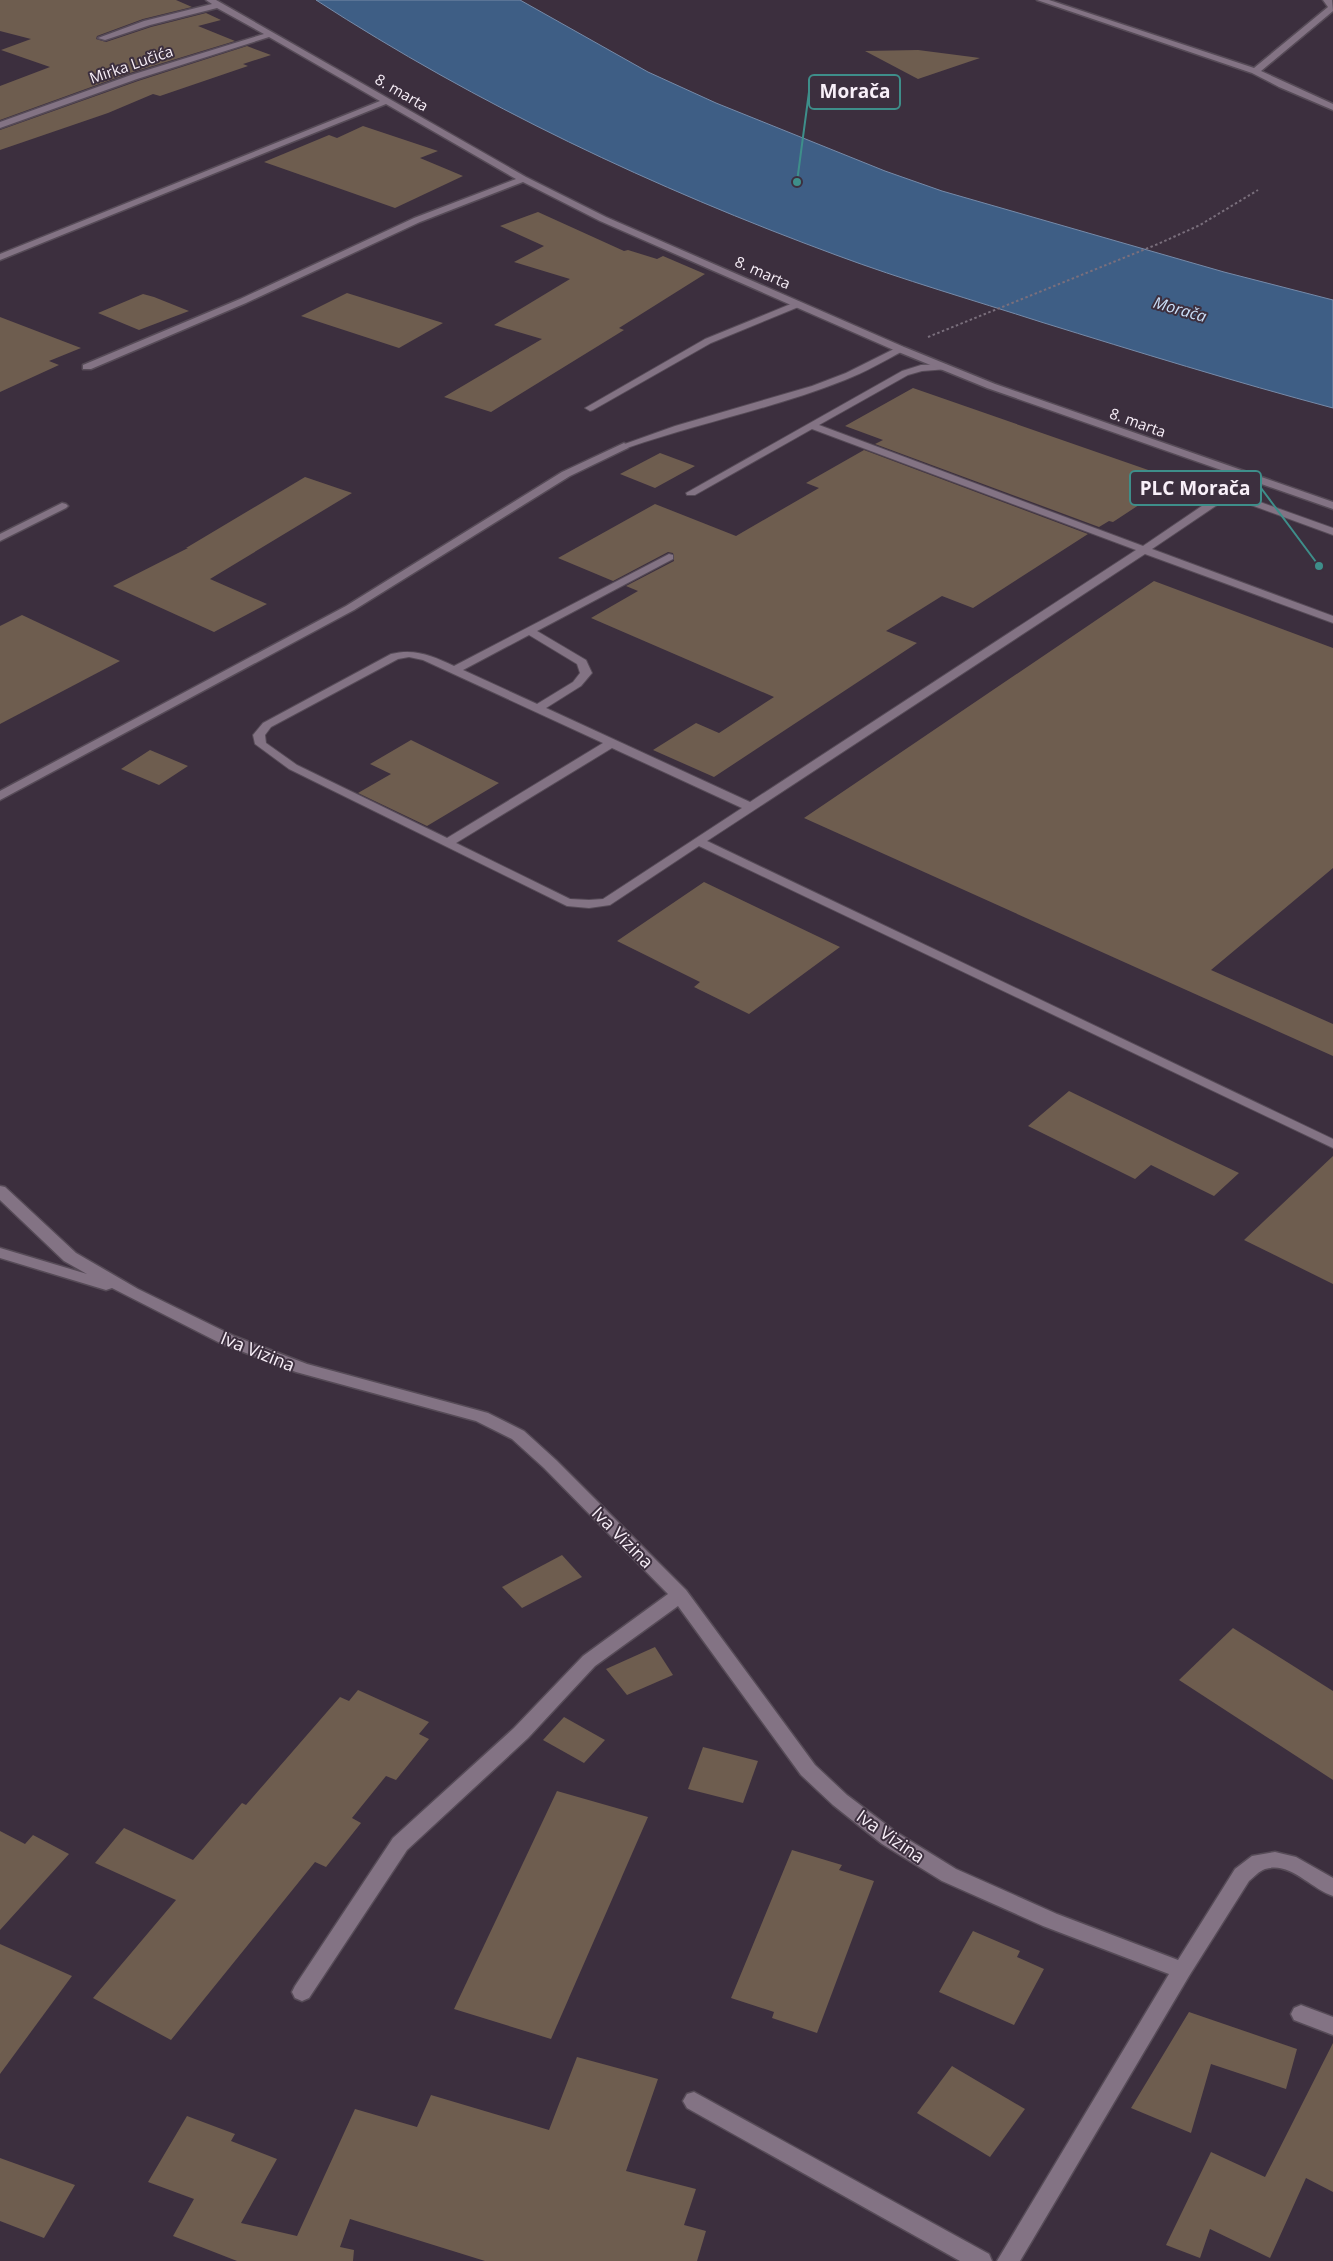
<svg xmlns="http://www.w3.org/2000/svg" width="1333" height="2261" viewBox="0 0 1333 2261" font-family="'Open Sans',sans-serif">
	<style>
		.water { fill: #3e5e85; stroke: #768aa8 }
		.building { fill: #6e5d4f }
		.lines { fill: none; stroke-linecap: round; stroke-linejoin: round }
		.lane-casing { stroke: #564b57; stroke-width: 2 }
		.street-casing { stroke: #564b57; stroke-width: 3 }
		.path { stroke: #7a6f7c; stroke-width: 2; stroke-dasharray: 2.5 2.5; stroke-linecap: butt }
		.lane { fill: #837384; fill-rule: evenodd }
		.street { fill: #837384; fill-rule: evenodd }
		.labels { text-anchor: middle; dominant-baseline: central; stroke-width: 4; stroke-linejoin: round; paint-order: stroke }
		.far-street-label { font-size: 15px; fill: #f8eff8; stroke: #3c2f3e }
		.far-water-label { font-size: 16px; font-style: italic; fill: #cce0f9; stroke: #3c2f3e }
		.street-label { font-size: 18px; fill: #f8eff8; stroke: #3c2f3e }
		.leader { fill: none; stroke: #3e8e8a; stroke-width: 2 }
		.callout-dot { fill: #3e8e8a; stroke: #3c2f3e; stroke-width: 2 }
		.callout { fill: #3c2f3e; stroke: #3e8e8a; stroke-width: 2 }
		.callout-label { font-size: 19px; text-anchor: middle; font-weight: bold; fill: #f8eff8 }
	</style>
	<rect width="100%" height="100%" fill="#3c2f3e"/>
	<path class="water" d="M316 0H520L648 72 716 103 885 171 942 191 1224 272 1333 300V408C1235 382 1138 352 1041 322 973 300 903 280 836 255 654 188 478 105 316 0Z"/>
	<g class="building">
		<path d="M0 0H176L192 7 143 19 97 36 96 39 106 42 151 27 206 13 221 20 198 26 235 41 130 73 0 120V86L50 67 1 50 31 39 0 31Z"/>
		<path d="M247 46 271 55 243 64 248 66 160 96 153 94 108 113 0 150V130L138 81Z"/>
		<path d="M918 50 980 58 918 79 865 51Z"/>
		<path d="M363 126 438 151 420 158 463 176 395 208 264 162 329 135 337 138Z"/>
		<path d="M538 212 624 251 628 250 657 259 663 256 705 274 619 328 624 330 491 412 444 397 542 339 494 325 570 279 514 262 544 246 500 226Z"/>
		<path d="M347 293 443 323 399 348 301 316Z"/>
		<path d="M143 294 154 297 189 311 139 330 98 313Z"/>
		<path d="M0 317 81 348 49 361 59 365 0 392Z"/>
		<path d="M913 388 1177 480 1113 522 1109 521 1099 527 875 444 883 440 845 426Z"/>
		<path d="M864 450 1088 534 973 608 942 596 886 631 917 643 714 777 653 750 696 723 719 733 774 697 591 618 638 591 626 586 674 561 673 553 668 552 613 581 558 558 655 504 736 536 819 488 806 483Z"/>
		<path d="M660 453 695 466 655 488 620 474Z"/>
		<path d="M305 477 352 493 210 579 267 604 214 632 113 586 188 548H186Z"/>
		<path d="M1154 581 1333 648V868L1211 970 1333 1024V1056L804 818Z"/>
		<path d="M22 615 120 661 0 724V626Z"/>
		<path d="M411 740 499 783 427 826 358 793 391 774 370 764Z"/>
		<path d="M150 750 188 766 159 785 121 769Z"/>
		<path d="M704 882 840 947 749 1014 694 987 700 982 617 941Z"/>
		<path d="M1069 1091 1176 1143 1239 1173 1214 1196 1151 1165 1135 1179 1028 1126Z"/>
		<path d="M1333 1156V1284L1244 1240Z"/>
		<path d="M562 1555 582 1577 522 1608 502 1587Z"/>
		<path d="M1233 1628 1333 1691V1780L1179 1680Z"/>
		<path d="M655 1647 673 1675 627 1695 606 1669Z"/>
		<path d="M358 1690 429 1722 419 1734 429 1739 396 1780 386 1776 352 1818 361 1823 326 1867 315 1862 171 2040 93 1998 176 1900 95 1863 124 1828 193 1860 242 1803 246 1805 340 1697 349 1701Z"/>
		<path d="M564 1717 605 1740 584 1763 543 1740Z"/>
		<path d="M703 1747 758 1761 743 1803 688 1789Z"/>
		<path d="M557 1791 648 1817 551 2039 454 2009Z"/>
		<path d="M0 1831 25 1844 33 1835 69 1854 0 1930Z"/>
		<path d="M792 1850 842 1865 839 1870 874 1881 817 2033 772 2018 774 2012 731 1998Z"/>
		<path d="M973 1931 1020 1951 1017 1957 1044 1969 1014 2025 939 1992Z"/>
		<path d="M0 1944 72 1976 0 2074Z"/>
		<path d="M1189 2012 1297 2049 1286 2089 1211 2064 1191 2133 1131 2108Z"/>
		<path d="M1333 2043V2192L1306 2178 1270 2258 1210 2229 1200 2258 1166 2245 1211 2152 1265 2177Z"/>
		<path d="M577 2057 658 2079 626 2171 696 2189 684 2225 706 2231 697 2261H485L350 2219 340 2247 354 2250 353 2261H237L173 2236 194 2199 148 2182 187 2116 235 2134 231 2141 277 2159 241 2223 297 2236 355 2109 417 2127 431 2095 549 2130Z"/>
		<path d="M952 2066 1025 2109 990 2157 917 2113Z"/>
		<path d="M0 2158 75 2185 44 2238 0 2221Z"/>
	</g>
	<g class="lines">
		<g class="lane-casing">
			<g id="lane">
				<path d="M798 301 803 304 801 306 711 343 593 410 590 411 585 408 705 339Z"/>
				<path d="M900 346 903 347V351C884 361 866 372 845 380 775 408 699 423 627 448L624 449 619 446 675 426 812 386 846 373Z"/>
				<path d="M945 364 950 367 948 369 922 371 908 375 819 425 1143 546 1246 476H1254V480L1235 493 1333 528V535L1229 497 1152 549 1333 616V623L1145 554 707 841 1333 1139V1148L699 846 610 905 589 908 567 906 289 769 255 744 253 735 263 723 391 654C415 648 433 656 454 666L669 554 673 555V559L537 631 586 660 592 673 581 686 546 708 750 802 1136 550 812 429 695 495H687L686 493 902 371 921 365ZM529 635 577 664 580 673 573 682 537 704 463 670ZM409 657 423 660 603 743 447 838 297 765 266 743 265 735 271 727 398 659ZM612 748 742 808 603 899 589 900 570 899 456 843Z"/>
			</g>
		</g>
		<g class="street-casing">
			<g id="street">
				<path d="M206 0H216L526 177 606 217 904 347 995 384 1333 502V509L987 388 896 351 600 221 523 182 420 222 246 303 91 369H83V365L240 299 414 218 516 179 386 104 0 260V254L380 101 269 37 137 79 0 128V122L131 75 264 34 217 8 150 25 105 40 98 38 144 21 212 4Z"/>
				<path d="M1037 0H1049L1254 68 1328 7 1323 0H1332L1333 11 1261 71 1333 104V110L1279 87 1252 73Z"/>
				<path d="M624 443 629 446 628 448 570 476 354 610 0 800V791L346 606 562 472Z"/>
				<path d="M62 503 66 504 68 506 66 508 0 541V534Z"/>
				<path d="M0 1186 5 1187 76 1253 138 1289 234 1336 307 1364 488 1413 524 1431 556 1460 686 1590 815 1765 847 1795 896 1832 956 1869 1057 1914 1178 1960 1235 1869 1252 1856 1275 1852 1296 1857 1333 1878V1896C1311 1889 1290 1861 1265 1869 1259 1871 1254 1877 1249 1881L1189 1976 1020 2261H997L1169 1974 1043 1926 942 1881 882 1844 833 1805 801 1775 678 1606 595 1666 528 1738 407 1850 309 1998 302 2001 295 1998 292 1992 295 1986 393 1838 514 1728 583 1656 668 1594 544 1468 512 1439 476 1421 296 1372 222 1344 112 1288 106 1290 0 1258V1248L87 1274 64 1261 0 1200Z"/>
				<path d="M1301 2005 1333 2017V2035L1294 2020 1291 2014 1294 2008Z"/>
				<path d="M694 2092 989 2254 992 2261H960L687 2108 683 2101 687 2094Z"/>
			</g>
		</g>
		<path class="path" d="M928 337 1158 244 1200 225 1258 190"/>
		<use href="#lane" class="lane"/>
		<use href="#street" class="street"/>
	</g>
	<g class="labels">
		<g class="far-street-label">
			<text transform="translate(131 64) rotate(-19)">Mirka Lučića</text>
			<text transform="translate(402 92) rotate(30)">8. marta</text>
			<text transform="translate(763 272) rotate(24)">8. marta</text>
			<text transform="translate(1138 422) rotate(20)">8. marta</text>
		</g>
		<g class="far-water-label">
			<text transform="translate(1180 309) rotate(16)">Morača</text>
		</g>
		<g class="street-label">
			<text transform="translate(258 1351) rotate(22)">Iva Vizina</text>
			<text transform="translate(623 1537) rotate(45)">Iva Vizina</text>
			<text transform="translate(891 1836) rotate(35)">Iva Vizina</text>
		</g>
	</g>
	<path class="leader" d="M797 182L809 92M1319 566L1261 488"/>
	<g class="callout-dot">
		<circle cx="797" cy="182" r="5"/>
		<circle cx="1319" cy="566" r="5"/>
	</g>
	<g class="callout">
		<rect x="809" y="75" width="91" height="34" rx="5"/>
		<rect x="1130" y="471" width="131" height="34" rx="5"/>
	</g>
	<g class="callout-label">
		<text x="855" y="98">Morača</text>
		<text x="1195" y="495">PLC Morača</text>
	</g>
</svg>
